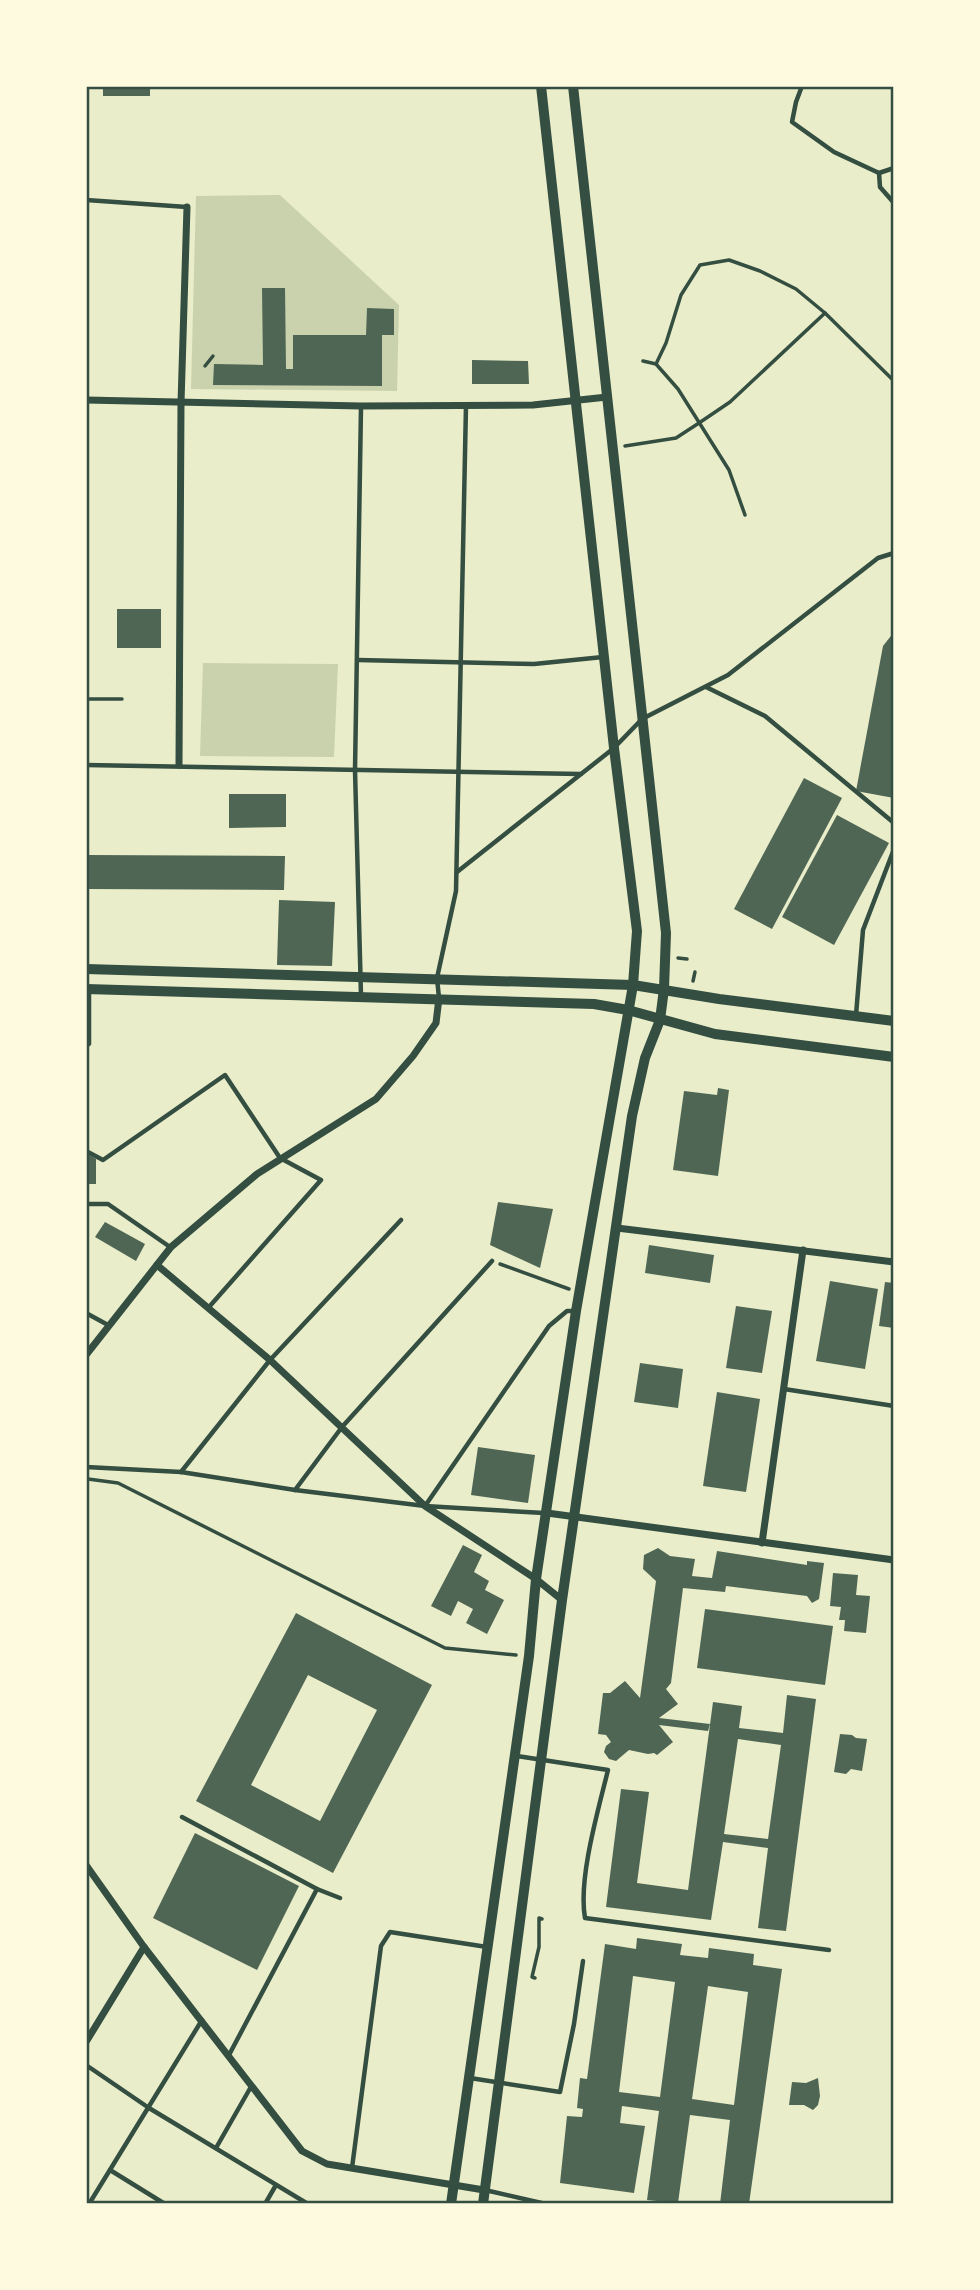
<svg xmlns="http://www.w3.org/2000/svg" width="980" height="2290" viewBox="0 0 980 2290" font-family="Arial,sans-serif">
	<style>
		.green { fill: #cad2ad }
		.building { fill: #4f6655; fill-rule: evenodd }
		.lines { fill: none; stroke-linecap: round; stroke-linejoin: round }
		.path { stroke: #344e41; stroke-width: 3.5 }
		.service { stroke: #344e41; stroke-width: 4.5 }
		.minor { stroke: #344e41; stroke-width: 7 }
		.tertiary { stroke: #344e41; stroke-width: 10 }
		.neatline { fill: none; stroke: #344e41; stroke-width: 2.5 }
	</style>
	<rect width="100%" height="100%" fill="#e9edc9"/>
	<g class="green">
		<path d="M280 195 399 305 397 391 191 389 196 196Z"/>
		<path d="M203 663 338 664 334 757 200 756Z"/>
	</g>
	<g class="building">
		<rect x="103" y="86" width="47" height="10"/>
		<path d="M262 288H285L286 369H293V335H366L367 308 394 309V335H382V386L213 385 214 364 263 365Z"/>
		<path d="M472 360 528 361 529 384H472Z"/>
		<rect x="117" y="609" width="44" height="39"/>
		<path d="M894 632V798L856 791 883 646Z"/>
		<path d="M804 778 842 798 772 929 734 909Z"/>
		<path d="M229 794H286V827L229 828Z"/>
		<path d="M837 815 889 843 834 945 782 917Z"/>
		<path d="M87 855 285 856 284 890 87 889Z"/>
		<path d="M279 900 335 902 332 966 277 965Z"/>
		<path d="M718 1088 729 1090 718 1176 673 1170 684 1091 717 1095Z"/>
		<path d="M86 1153 96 1159V1184H86Z"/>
		<path d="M498 1202 553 1209 540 1268 490 1245Z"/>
		<path d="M105 1222 145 1244 136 1261 95 1237Z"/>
		<path d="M649 1245 714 1255 710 1283 645 1273Z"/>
		<path d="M830 1281 878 1289 865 1369 816 1361Z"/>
		<path d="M885 1282 894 1283V1328L879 1326Z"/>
		<path d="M736 1306 772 1311 762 1373 726 1368Z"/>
		<path d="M640 1363 683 1369 678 1408 634 1402Z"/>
		<path d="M717 1392 760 1399 746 1492 703 1486Z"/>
		<path d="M478 1447 535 1455 528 1503 471 1495Z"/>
		<path d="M463 1545 482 1555 474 1572 489 1581 485 1590 504 1600 487 1634 466 1623 473 1609 458 1601 451 1616 431 1606Z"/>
		<path d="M658 1548 670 1556 695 1559 692 1576 712 1578 717 1551 807 1565V1561L824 1563 819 1599 812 1603 807 1596 726 1586 725 1592 683 1588 671 1683 666 1689 678 1704 659 1718 710 1724 708 1731 659 1725 673 1742 657 1755 654 1753 648 1754 629 1750 616 1761 609 1759 604 1752 606 1746 611 1742 606 1735 598 1734 603 1693H610L625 1681 640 1698 656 1581 643 1569 644 1555Z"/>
		<path d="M833 1573 858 1575 856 1595 870 1596 866 1633 844 1631 845 1620H839L841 1607 830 1606Z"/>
		<path d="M705 1609 833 1626 825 1685 697 1668Z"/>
		<path d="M296 1613 432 1685 333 1873 196 1801ZM308 1675 377 1710 320 1821 251 1785Z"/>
		<path d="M787 1695 816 1699 786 1931 758 1928 768 1848 723 1842 711 1920 606 1907 621 1789 649 1792 637 1883 688 1890 713 1702 742 1706 739 1728 783 1733ZM738 1739 781 1745 768 1839 724 1834Z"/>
		<path d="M840 1734 852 1735 856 1738 867 1739 862 1771 851 1769 846 1774 834 1772Z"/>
		<path d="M195 1833 299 1886 257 1970 153 1918Z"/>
		<path d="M637 1938 682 1944 680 1955 708 1958 709 1948 754 1954 753 1965 782 1969 749 2204H720L730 2120 690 2115 678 2203 647 2200 659 2111 622 2106 620 2123 645 2126 634 2193 560 2183 567 2116 582 2117 583 2109 577 2108 580 2078 587 2079 605 1944 636 1949ZM633 1976 675 1982 660 2097 619 2092ZM708 1986 748 1992 734 2105 692 2099Z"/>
		<path d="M818 2078 820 2096 818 2105 813 2110 804 2105H789L792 2082 806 2083Z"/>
	</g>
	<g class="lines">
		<g class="path">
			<path d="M643 361 656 364 678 389 729 470 745 515"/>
			<path d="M656 364 666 343 681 295 700 265 729 260 760 271 796 289 825 313 894 381"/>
			<path d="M205 366 213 356"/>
			<path d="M625 446 676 438 699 423 730 402 825 313"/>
			<path d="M86 699H122"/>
			<path d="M678 958 687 959"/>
			<path d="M693 981 695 972"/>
			<path d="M500 1264 569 1289"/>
			<path d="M88 1479 118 1483 445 1648 516 1655"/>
			<path d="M535 1978 532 1977 539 1947V1918L542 1919"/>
		</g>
		<g class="service">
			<path d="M802 86 796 102 792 122 834 152 879 173 894 168"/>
			<path d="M879 173 880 187 894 203"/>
			<path d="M86 200 187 207"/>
			<path d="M361 407 355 770 361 996"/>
			<path d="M358 660 534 664 603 657"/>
			<path d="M706 687 765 716 894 823"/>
			<path d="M86 765 581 774"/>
			<path d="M457 872 614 748 642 719 728 675 878 558 894 553"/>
			<path d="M439 998 437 978 456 891 466 405"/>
			<path d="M856 1015 863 930 894 849"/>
			<path d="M86 1046 89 1044V990"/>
			<path d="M86 1151 103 1160 225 1075 280 1158 321 1180 209 1307"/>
			<path d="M86 1204H108L170 1247"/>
			<path d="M86 1313 108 1325"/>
			<path d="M784 1389 894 1406"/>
			<path d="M86 1467 181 1472 295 1490 425 1506 544 1513"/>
			<path d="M181 1472 270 1360 401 1220"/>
			<path d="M295 1490 342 1427 492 1261"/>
			<path d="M425 1506 549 1326 567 1311H575"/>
			<path d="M517 1756 608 1770C598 1811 578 1879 585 1918L829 1950"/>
			<path d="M182 1817 317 1889 340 1898"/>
			<path d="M229 2055 317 1889"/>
			<path d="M86 2065 149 2108 308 2204"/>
			<path d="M470 2078 560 2092 574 2024 583 1961"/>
			<path d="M216 2148 252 2085"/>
			<path d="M352 2168 381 1946 390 1932 487 1947"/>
			<path d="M110 2170 165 2204"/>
			<path d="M485 2190 546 2204"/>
			<path d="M89 2204 202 2020"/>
			<path d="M265 2204 276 2185"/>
		</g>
		<g class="minor">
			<path d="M86 400 361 406 533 405 607 397"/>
			<path d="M179 765 181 403 187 207"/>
			<path d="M617 1228 894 1262"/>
			<path d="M157 1265 270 1360 425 1506 536 1579 562 1600"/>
			<path d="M86 1355 171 1247 257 1174 376 1099 413 1056 436 1023 439 998"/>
			<path d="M547 1513 894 1560"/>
			<path d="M762 1543 803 1250"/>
			<path d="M86 1865 144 1947 302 2151 327 2164 484 2190"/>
			<path d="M86 2042 144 1947"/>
		</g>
		<g class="tertiary">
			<path d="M86 969 633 985 719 999 894 1021"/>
			<path d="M86 989 594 1004 628 1010 715 1034 894 1057"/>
			<path d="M451 2204 529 1656 536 1579 576 1311 633 985 637 931 614 748 541 86"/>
			<path d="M483 2204 562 1600 632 1116 645 1058 660 1020 664 989 666 933 573 86"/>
		</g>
	</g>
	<rect width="980" height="2290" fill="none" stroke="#fefae0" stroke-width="175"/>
	<rect x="88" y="88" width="804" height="2114" class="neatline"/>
</svg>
